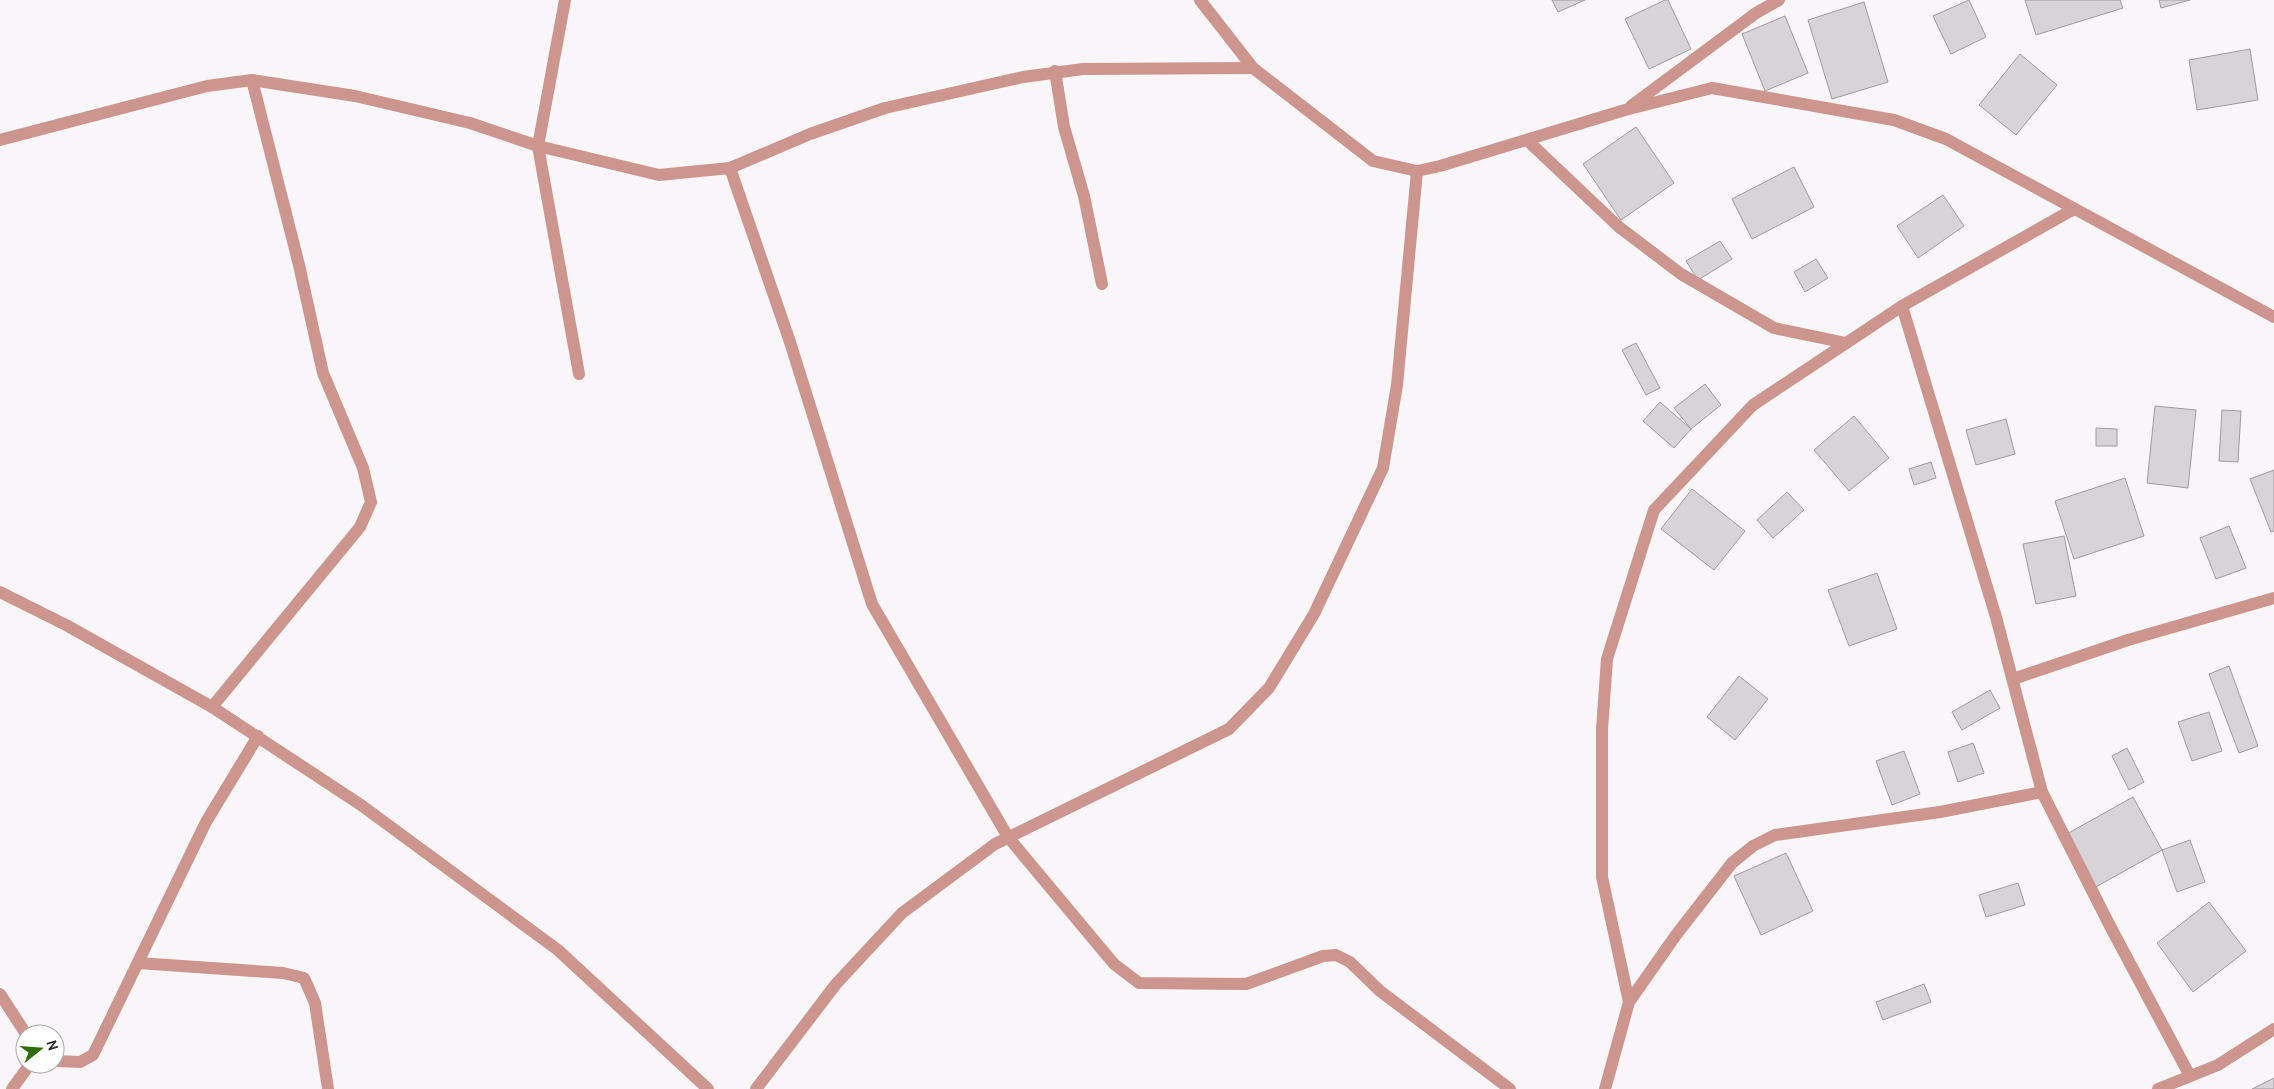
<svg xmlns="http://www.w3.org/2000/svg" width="2274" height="1089" viewBox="0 0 2274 1089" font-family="Cabin,sans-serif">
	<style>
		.building { fill: #d7d4d8; stroke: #9f9c9f }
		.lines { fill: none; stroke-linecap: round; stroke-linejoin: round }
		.minor { stroke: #cc958d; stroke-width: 12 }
	</style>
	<rect width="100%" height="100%" fill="#f9f6fa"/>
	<g class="building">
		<path d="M1552 0H1585L1558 12Z"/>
		<path d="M1665 0H1668L1691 49 1649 69 1625 19Z"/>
		<path d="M1969 0 1986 37 1951 54 1933 16Z"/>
		<path d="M2025 0H2120L2123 8 2036 35Z"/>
		<path d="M2159 0H2190L2161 8Z"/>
		<path d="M1864 2 1888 82 1832 99 1808 20Z"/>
		<path d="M1785 16 1808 73 1765 91 1742 34Z"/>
		<path d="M2250 49 2258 100 2197 110 2189 60Z"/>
		<path d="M2020 54 2057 85 2016 135 1979 105Z"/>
		<path d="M1636 127 1674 183 1621 220 1583 164Z"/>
		<path d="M1794 167 1814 207 1752 239 1732 199Z"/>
		<path d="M1943 195 1964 226 1918 258 1897 226Z"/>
		<path d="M1720 241 1732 259 1698 280 1686 261Z"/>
		<path d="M1816 259 1828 278 1805 292 1794 272Z"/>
		<path d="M1636 343 1660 388 1646 395 1622 350Z"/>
		<path d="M1705 384 1721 405 1691 429 1674 408Z"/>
		<path d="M1660 402 1691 429 1674 448 1643 421Z"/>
		<path d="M2155 406 2196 410 2188 488 2147 483Z"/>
		<path d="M2222 410 2241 411 2238 462 2219 461Z"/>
		<path d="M1854 416 1889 458 1849 491 1814 450Z"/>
		<path d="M2006 419 2015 454 1976 465 1966 430Z"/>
		<path d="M2096 428 2117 429V446H2096Z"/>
		<path d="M1931 462 1936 478 1914 485 1909 469Z"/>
		<path d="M2274 470V531L2271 532 2250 479Z"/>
		<path d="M2125 478 2144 536 2074 559 2055 501Z"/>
		<path d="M1692 489 1745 531 1714 570 1661 529Z"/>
		<path d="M1787 492 1804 510 1773 538 1757 520Z"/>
		<path d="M2229 526 2246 568 2216 579 2200 538Z"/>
		<path d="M2064 536 2076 596 2036 604 2023 544Z"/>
		<path d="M1877 573 1897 629 1849 646 1828 590Z"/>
		<path d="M2229 666 2258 746 2239 753 2209 674Z"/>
		<path d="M1739 676 1768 699 1735 740 1707 717Z"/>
		<path d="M1990 690 2000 708 1962 730 1952 712Z"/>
		<path d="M2209 712 2222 751 2192 761 2178 722Z"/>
		<path d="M1973 743 1984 773 1958 782 1948 752Z"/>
		<path d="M2127 748 2144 782 2129 790 2112 756Z"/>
		<path d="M1904 751 1920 794 1892 805 1876 761Z"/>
		<path d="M2133 797 2162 850 2094 888 2065 835Z"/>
		<path d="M2190 840 2205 882 2177 892 2162 850Z"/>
		<path d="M1786 853 1813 911 1761 935 1734 876Z"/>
		<path d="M2018 883 2025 905 1986 917 1979 895Z"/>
		<path d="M2209 902 2246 951 2193 992 2157 943Z"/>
		<path d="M1924 984 1931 1002 1883 1020 1876 1002Z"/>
		<path d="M2274 1078V1089H2252Z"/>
	</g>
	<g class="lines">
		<g class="minor">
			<path d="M565 0 538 146 579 374"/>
			<path d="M1200 0 1253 68 1373 161 1417 171 1440 166 1625 110 1712 88 1894 120 1946 139 2274 317"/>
			<path d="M1055 71 1064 127 1084 196 1102 284"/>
			<path d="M1631 106 1756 13 1779 0"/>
			<path d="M0 140 207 86 252 80 355 96 470 123 538 146 659 175 730 168 790 342 872 604 1008 837 1114 964 1139 983 1246 984 1323 956 1336 955 1350 962 1380 991 1510 1089"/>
			<path d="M1527 140 1619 227 1681 274 1774 328 1846 343"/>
			<path d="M730 168 810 134 885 108 1023 77 1083 69 1253 68"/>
			<path d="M1902 306 1996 617 2042 792 2110 926 2190 1076"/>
			<path d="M0 592 66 625 212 707 361 805 558 950 708 1089"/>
			<path d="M2013 679 2128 640 2274 598"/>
			<path d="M212 707 360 527 371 502 363 468 323 373 299 265 252 80"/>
			<path d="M138 963 283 973 304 978 315 1003 328 1089"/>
			<path d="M0 994 26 1034"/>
			<path d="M1629 1002 1602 877V729L1607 659 1654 510 1753 405 1902 306 2074 209"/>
			<path d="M55 1061 80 1062 93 1055 206 822 258 736"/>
			<path d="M12 1089 30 1064"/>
			<path d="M756 1089 836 984 902 913 995 844 1229 729 1269 688 1314 614 1383 468 1397 385 1417 171"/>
			<path d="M1605 1089 1629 1002 1676 935 1732 863 1753 846 1775 835 1940 812 2042 792"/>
			<path d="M2158 1089 2218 1065 2274 1029"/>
		</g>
	</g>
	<g transform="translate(40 1049) rotate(73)"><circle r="24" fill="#ffffff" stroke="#ababab"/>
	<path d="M0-4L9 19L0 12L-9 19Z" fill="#2b6e07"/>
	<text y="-8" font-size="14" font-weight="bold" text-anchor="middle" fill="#2e2d2e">N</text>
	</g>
</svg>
